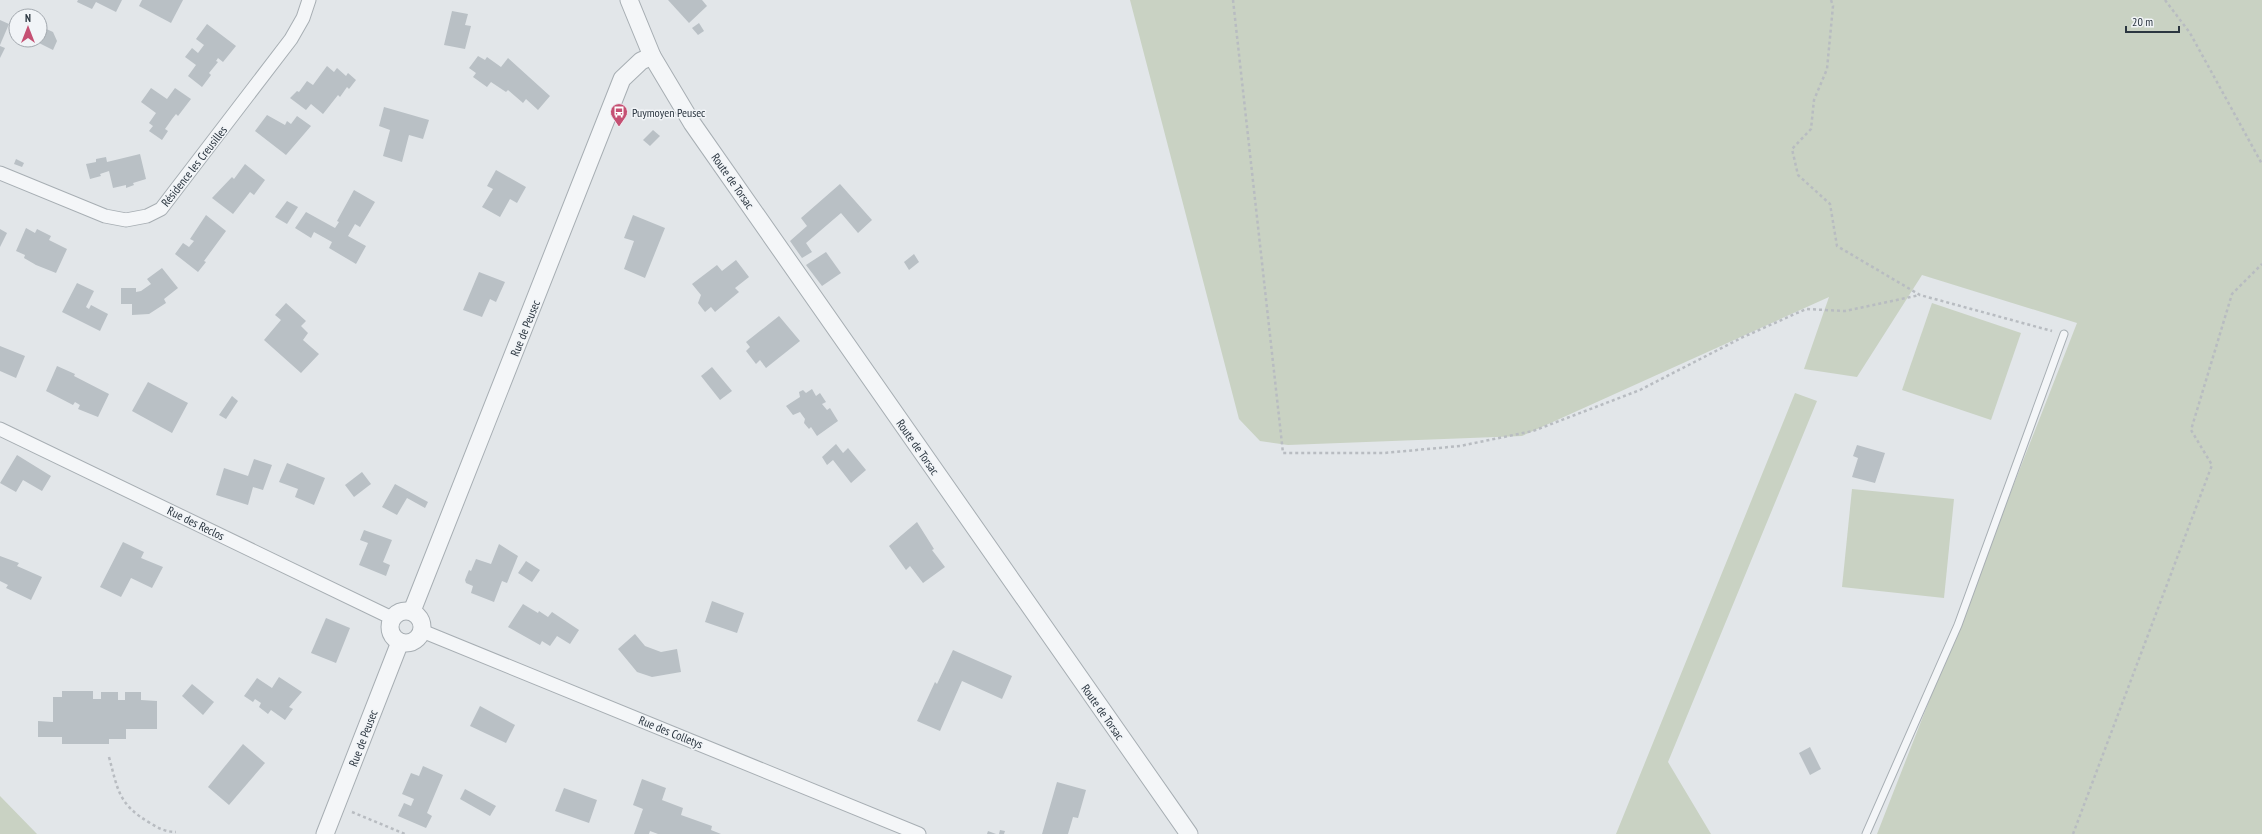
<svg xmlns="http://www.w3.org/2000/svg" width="2262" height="834" viewBox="0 0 2262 834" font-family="'PT Sans Narrow',sans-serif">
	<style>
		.green { fill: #c9d2c3 }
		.building { fill: #b9c0c5 }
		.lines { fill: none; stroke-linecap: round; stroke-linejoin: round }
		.service-casing { stroke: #a7aeb3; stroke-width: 9 }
		.minor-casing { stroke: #a7aeb3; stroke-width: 15 }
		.tertiary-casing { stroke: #a7aeb3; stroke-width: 19 }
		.path { stroke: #b8bcc1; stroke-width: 2.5; stroke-dasharray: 3 3; stroke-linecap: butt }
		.service { stroke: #f4f6f8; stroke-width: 7 }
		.minor { stroke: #f4f6f8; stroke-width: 13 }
		.tertiary { stroke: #f4f6f8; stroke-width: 17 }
		.labels { text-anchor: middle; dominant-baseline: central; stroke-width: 3; stroke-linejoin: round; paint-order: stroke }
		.poi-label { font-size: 12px; fill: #2b3640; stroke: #f1f4f7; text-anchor: start }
		.street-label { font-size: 12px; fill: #2b3640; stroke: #f1f4f7 }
	</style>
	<rect width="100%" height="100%" fill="#e2e6e9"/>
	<g class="green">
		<path d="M1130 0H2262V834H1877L2077 323 1922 275 1857 377 1804 369 1829 297 1522 436 1288 445 1260 441 1239 419Z"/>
		<path d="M1932 303 2021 333 1991 420 1902 390Z"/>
		<path d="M1795 393 1817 401 1668 762 1711 834H1616Z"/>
		<path d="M1852 489 1954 499 1944 598 1842 587Z"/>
		<path d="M0 796 37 834H0Z"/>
	</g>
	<g class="building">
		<path d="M78 0H122L116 12 96 2 92 9 77 2Z"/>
		<path d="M142 0H183L171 23 139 6Z"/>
		<path d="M668 0H702L707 6 689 23Z"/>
		<path d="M452 11 468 14 465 25 471 26 465 49 444 45Z"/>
		<path d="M0 20 9 24 0 45Z"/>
		<path d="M699 23 704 31 698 35 692 28Z"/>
		<path d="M207 24 236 46 223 62 218 58 216 61 218 62 209 73 211 75 202 87 188 76 196 65 185 57 192 48 198 53 204 45 196 39Z"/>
		<path d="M40 26 53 32 57 41 53 50 33 40H40Z"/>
		<path d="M0 46 5 48 0 58Z"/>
		<path d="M478 56 485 60 487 57 501 67 508 58 550 96 538 110 526 99 523 103 508 90 506 92 491 82 487 87 473 77 476 73 469 68Z"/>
		<path d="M327 66 334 72 337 68 346 76 348 73 356 80 349 89 347 87 340 97 338 95 323 114 311 104 306 110 290 98 297 91 299 92 307 81 313 85Z"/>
		<path d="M151 88 167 99 175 88 191 99 178 116 176 114 172 119 165 129 168 131 162 140 149 131 153 126 149 123 156 113 141 102Z"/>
		<path d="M384 107 429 120 423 139 409 135 402 162 383 156 390 130 379 126Z"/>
		<path d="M267 115 285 125 287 121 291 124 297 116 311 126 286 155 255 131Z"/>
		<path d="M653 130 660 136 650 146 643 140Z"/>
		<path d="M140 154 146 179 133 183 134 185 126 188V185L113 188 109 171 100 174 101 176 90 179 86 164 96 162V159L106 157 107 162Z"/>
		<path d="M16 159 24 163 22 167 14 164Z"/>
		<path d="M245 164 265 180 254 195 250 192 233 214 212 198 232 177 234 179Z"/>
		<path d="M496 170 526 187 517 203 510 199 500 217 482 207 493 189 487 186Z"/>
		<path d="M840 184 872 220 858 233 841 213 806 243 812 252 802 258 790 241 807 226 801 218Z"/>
		<path d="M354 190 375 202 360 227 355 224 348 236 366 246 356 264 329 248 332 242 314 232 311 238 295 228 306 212 335 228 339 222 337 221Z"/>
		<path d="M287 201 298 207 287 224 275 217Z"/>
		<path d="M206 215 226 231 204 261 206 262 198 272 175 254 183 243 189 247 194 241 190 239Z"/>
		<path d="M633 215 665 228 645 278 624 269 634 241 624 238Z"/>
		<path d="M26 228 35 233 37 229 51 236 49 240 67 249 56 273 36 265 24 258 25 255 16 251Z"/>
		<path d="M0 229 7 233 0 247Z"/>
		<path d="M826 252 841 273 822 286 806 265Z"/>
		<path d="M914 254 919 262 909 270 904 262Z"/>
		<path d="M736 260 749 277 735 288 739 292 715 312 711 307 705 312 698 303 701 295 692 284 717 265 722 271Z"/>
		<path d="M162 268 178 288 164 299 166 303 149 314 132 315V304H121V288H136V292L141 291 151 284 147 279Z"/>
		<path d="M479 272 505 282 496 302 490 299 482 317 463 310Z"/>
		<path d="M77 283 94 291 86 307 89 309 91 305 108 314 100 331 62 312Z"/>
		<path d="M286 303 306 321 301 326 308 333 303 340 319 354 301 373 264 340 281 320 275 315Z"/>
		<path d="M779 316 800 341 766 368 760 360 756 364 746 351 750 347 746 342Z"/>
		<path d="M0 346 25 356 16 378 0 371Z"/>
		<path d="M57 366 75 374 74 376 109 394 98 417 78 409 80 405 75 402 73 405 46 391Z"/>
		<path d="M712 367 732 391 720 400 701 376Z"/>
		<path d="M148 382 188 403 172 433 132 411Z"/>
		<path d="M812 389 816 396 820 393 826 402 822 404 827 410 830 408 838 421 817 436 811 427 809 429 804 423 805 419 800 412 793 415 786 406 800 397 799 392 803 390 806 393Z"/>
		<path d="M232 396 238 401 226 419 219 415Z"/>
		<path d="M836 444 843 453 848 448 866 470 851 483 833 460 827 465 822 457Z"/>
		<path d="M1857 445 1885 453 1875 483 1852 477 1858 458 1853 456Z"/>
		<path d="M17 455 51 476 42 491 23 480 16 492 0 483Z"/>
		<path d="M254 459 272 465 263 490 253 487 248 505 216 495 224 468 248 476Z"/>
		<path d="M287 463 325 478 314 505 295 497 298 489 279 482Z"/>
		<path d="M362 472 371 484 354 497 345 485Z"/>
		<path d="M395 484 428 502 425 508 407 498 397 515 382 507Z"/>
		<path d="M917 522 934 549 932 550 945 567 923 583 910 566 906 570 889 546Z"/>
		<path d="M364 530 392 540 383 562 390 565 386 576 359 565 368 543 360 540Z"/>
		<path d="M123 542 144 552 141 558 163 567 152 588 131 578 121 597 100 587Z"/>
		<path d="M499 544 518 556 507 583 502 581 494 602 471 593 473 586 466 583 465 580 469 570 471 571 476 559 491 564Z"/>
		<path d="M0 556 19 563 17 566 42 577 31 600 6 588 8 585 0 581Z"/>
		<path d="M526 561 540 570 532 582 518 573Z"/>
		<path d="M712 601 744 613 737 633 705 622Z"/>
		<path d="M523 604 538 613 539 611 548 617 552 612 579 630 570 644 557 636 550 646 542 641 540 645 508 627Z"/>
		<path d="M326 618 350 628 336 663 311 653Z"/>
		<path d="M635 634 645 646 661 652 677 649 681 672 652 677 637 672 618 649Z"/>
		<path d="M953 650 1012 676 1002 699 962 681 940 731 917 721 935 682 937 684Z"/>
		<path d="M279 677 302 692 289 707 293 709 285 720 271 710 268 714 259 707 261 703 255 699 253 702 244 696 257 678 272 688Z"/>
		<path d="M192 684 214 702 203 715 182 696Z"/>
		<path d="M62 691H93V699H101V692H118V700H125V692H141V700L157 701V729H126V739H109V744H62V737H38V721L53 722V697H62Z"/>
		<path d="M480 706 515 725 506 743 470 726Z"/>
		<path d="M243 744 265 763 229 805 208 787Z"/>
		<path d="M1810 747 1821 769 1810 775 1799 753Z"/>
		<path d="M423 766 443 775 427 813 432 816 426 828 398 816 404 803 411 806 414 799 402 794 411 773 419 776Z"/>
		<path d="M642 779 666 788 662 800 683 808 681 815 712 826 711 830 721 834H658L650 831 649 834H634L643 809 633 805Z"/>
		<path d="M1057 782 1086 790 1078 818 1073 817 1068 834H1042Z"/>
		<path d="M564 788 597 800 589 823 555 811Z"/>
		<path d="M465 789 496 806 490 816 460 799Z"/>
		<path d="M1000 830 1005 831 1004 834H999Z"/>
		<path d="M988 831 996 834H987Z"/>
	</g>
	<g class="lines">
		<g class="service-casing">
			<path id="service" d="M1866 834 1958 625 2064 334"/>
		</g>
		<g class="minor-casing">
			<g id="minor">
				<path d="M0 173 105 216 126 220 147 216 161 209 291 39 303 18 309 0"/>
				<path d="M0 429 392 618"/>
				<path d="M422 631 919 834"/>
			</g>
		</g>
		<g class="tertiary-casing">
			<g id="tertiary">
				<path d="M629 0 652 56 692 123 1189 834"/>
				<circle cx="406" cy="627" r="16"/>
				<path d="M412 611 622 79 641 61 652 56"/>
				<path d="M325 834 400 642"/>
			</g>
		</g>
		<g class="path">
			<path d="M1233 0 1283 453H1384L1460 446 1533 431 1640 390 1741 338 1806 309 1845 311 1920 295"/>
			<path d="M1831 0 1833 6 1827 69 1814 100 1811 129 1792 149 1798 175 1830 204 1837 246 1920 295 2052 331"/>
			<path d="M2165 0 2190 33 2262 164"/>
			<path d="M109 757C118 790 118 804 150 823 158 828 166 832 176 832"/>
			<path d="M352 812 405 834"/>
			<path d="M2073 834 2212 465 2191 430 2232 294 2262 264"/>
		</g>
		<use href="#service" class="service"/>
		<use href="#minor" class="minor"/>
		<use href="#tertiary" class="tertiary"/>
	</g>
	<defs>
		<g id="bus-pin" transform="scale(0.9)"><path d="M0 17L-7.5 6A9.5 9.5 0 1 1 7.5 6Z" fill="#c55073" stroke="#f1f4f7"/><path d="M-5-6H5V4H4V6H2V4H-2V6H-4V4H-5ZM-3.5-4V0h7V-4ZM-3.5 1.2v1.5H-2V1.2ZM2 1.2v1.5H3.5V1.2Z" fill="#fff"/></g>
	</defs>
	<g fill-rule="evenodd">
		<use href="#bus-pin" x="619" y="112"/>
	</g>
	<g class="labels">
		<g class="poi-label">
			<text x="632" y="112">Puymoyen Peusec</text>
		</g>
		<g class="street-label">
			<text transform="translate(194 166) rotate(-52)">Résidence les Creusilles</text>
			<text transform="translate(733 181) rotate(55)">Route de Torsac</text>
			<text transform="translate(525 328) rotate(-68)">Rue de Peusec</text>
			<text transform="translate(918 447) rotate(55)">Route de Torsac</text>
			<text transform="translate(196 523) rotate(26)">Rue des Reclos</text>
			<text transform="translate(1103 712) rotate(55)">Route de Torsac</text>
			<text transform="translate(671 732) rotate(22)">Rue des Colletys</text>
			<text transform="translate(363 738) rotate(-69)">Rue de Peusec</text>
		</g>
	</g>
	<g transform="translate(28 28)"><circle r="19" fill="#f1f4f7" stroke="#a2a8ae"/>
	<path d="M0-3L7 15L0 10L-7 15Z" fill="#c55073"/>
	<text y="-6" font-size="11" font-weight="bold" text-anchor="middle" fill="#2b3640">N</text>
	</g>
	<path d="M2126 26v6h53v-6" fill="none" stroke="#2b3640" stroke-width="2"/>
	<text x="2132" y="26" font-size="12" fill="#2b3640" stroke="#f1f4f7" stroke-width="3" paint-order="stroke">20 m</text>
</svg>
